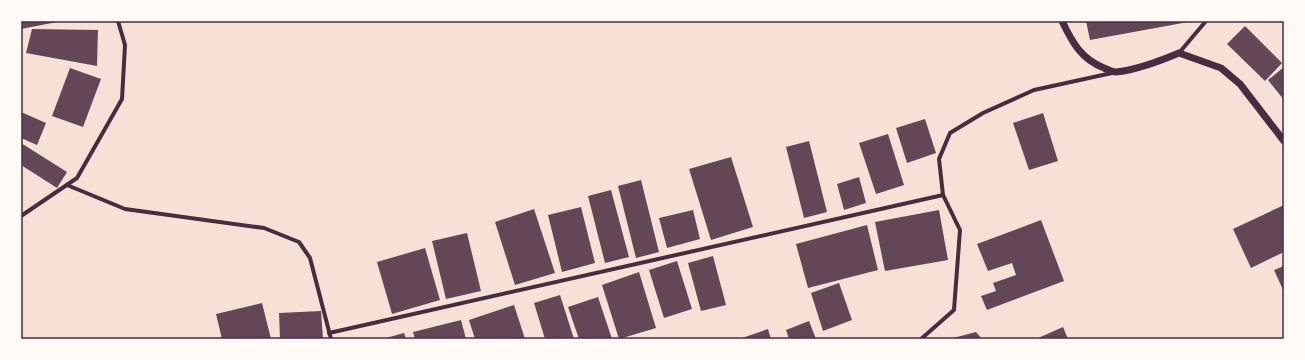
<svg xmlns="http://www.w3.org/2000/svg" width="1305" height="360" viewBox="0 0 1305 360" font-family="'Times New Roman',serif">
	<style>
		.building { fill: #644757 }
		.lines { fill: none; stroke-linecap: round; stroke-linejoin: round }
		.minor { stroke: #4a2c40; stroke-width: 4 }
		.tertiary { stroke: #4a2c40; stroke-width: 7 }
		.neatline { fill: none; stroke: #4a2c40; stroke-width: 1.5 }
	</style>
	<rect width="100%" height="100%" fill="#f7e1d7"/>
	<g class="building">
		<path d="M21 21H57V22L21 29Z"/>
		<path d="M1086 21H1188V22L1090 40Z"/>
		<path d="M1245 26 1282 63 1265 81 1227 44Z"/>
		<path d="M32 29 98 30 97 66 26 53Z"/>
		<path d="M1284 67V100L1268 80Z"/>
		<path d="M70 68 101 79 83 127 52 116Z"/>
		<path d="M21 112 46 123 37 145 21 138Z"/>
		<path d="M1043 113 1058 161 1029 170 1013 123Z"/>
		<path d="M925 119 936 153 907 163 896 128Z"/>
		<path d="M888 134 904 185 876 194 859 143Z"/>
		<path d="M809 141 827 212 804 218 786 147Z"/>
		<path d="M21 143 67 172 57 188 21 165Z"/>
		<path d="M731 157 753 227 711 240 689 169Z"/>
		<path d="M859 177 866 203 844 210 837 184Z"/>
		<path d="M641 180 659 252 636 258 618 186Z"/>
		<path d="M611 190 629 257 605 263 588 196Z"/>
		<path d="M1284 205V252L1251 268 1233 229Z"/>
		<path d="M581 207 595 263 562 272 548 215Z"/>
		<path d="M534 209 555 273 515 285 495 222Z"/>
		<path d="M693 210 700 239 667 248 659 218Z"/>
		<path d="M939 210 948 260 885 271 875 222Z"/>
		<path d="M1041 220 1064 281 987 310 981 296 996 291 993 283 1016 275 1012 263 988 271 977 244Z"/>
		<path d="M867 225 878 270 808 288 796 244Z"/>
		<path d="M467 233 481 291 446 299 432 241Z"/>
		<path d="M425 248 440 300 392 314 377 262Z"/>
		<path d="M713 256 726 305 701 311 688 263Z"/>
		<path d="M677 261 692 309 664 318 649 270Z"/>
		<path d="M1284 266V292L1274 270Z"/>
		<path d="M639 272 656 328 619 339 602 285Z"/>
		<path d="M839 283 852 320 823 331 811 293Z"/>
		<path d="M560 295 574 339H545L534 303Z"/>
		<path d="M598 297 612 339H579L568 307Z"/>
		<path d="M262 303 271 339H222L216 314Z"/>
		<path d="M514 305 525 339H475L469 320Z"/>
		<path d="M321 311 323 339H280L279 313Z"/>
		<path d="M461 320 466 339H415L413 332Z"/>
		<path d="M809 321 816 339H789L786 330Z"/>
		<path d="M1063 327 1068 339H1036Z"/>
		<path d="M768 329 771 339H742V338Z"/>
		<path d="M976 332 982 339H953V338Z"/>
		<path d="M404 333 406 339H382Z"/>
	</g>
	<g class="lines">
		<g class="minor">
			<path d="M1179 53 1206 21"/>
			<path d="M67 185 125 209 264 228 299 242 310 258 331 339"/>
			<path d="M21 216 77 178 122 99 125 45 118 21"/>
			<path d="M329 333 943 195"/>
			<path d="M921 339 954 310 960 230 943 195 939 159 950 133 983 113 1034 90 1112 73"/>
		</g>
		<path class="tertiary" d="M1062 21C1072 42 1081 59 1104 68 1108 70 1112 72 1116 72 1136 70 1160 61 1179 53L1221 68 1240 84 1284 141"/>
	</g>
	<rect width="1305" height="360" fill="none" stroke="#fffaf5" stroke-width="44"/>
	<rect x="22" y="22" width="1261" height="316" class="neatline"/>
</svg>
